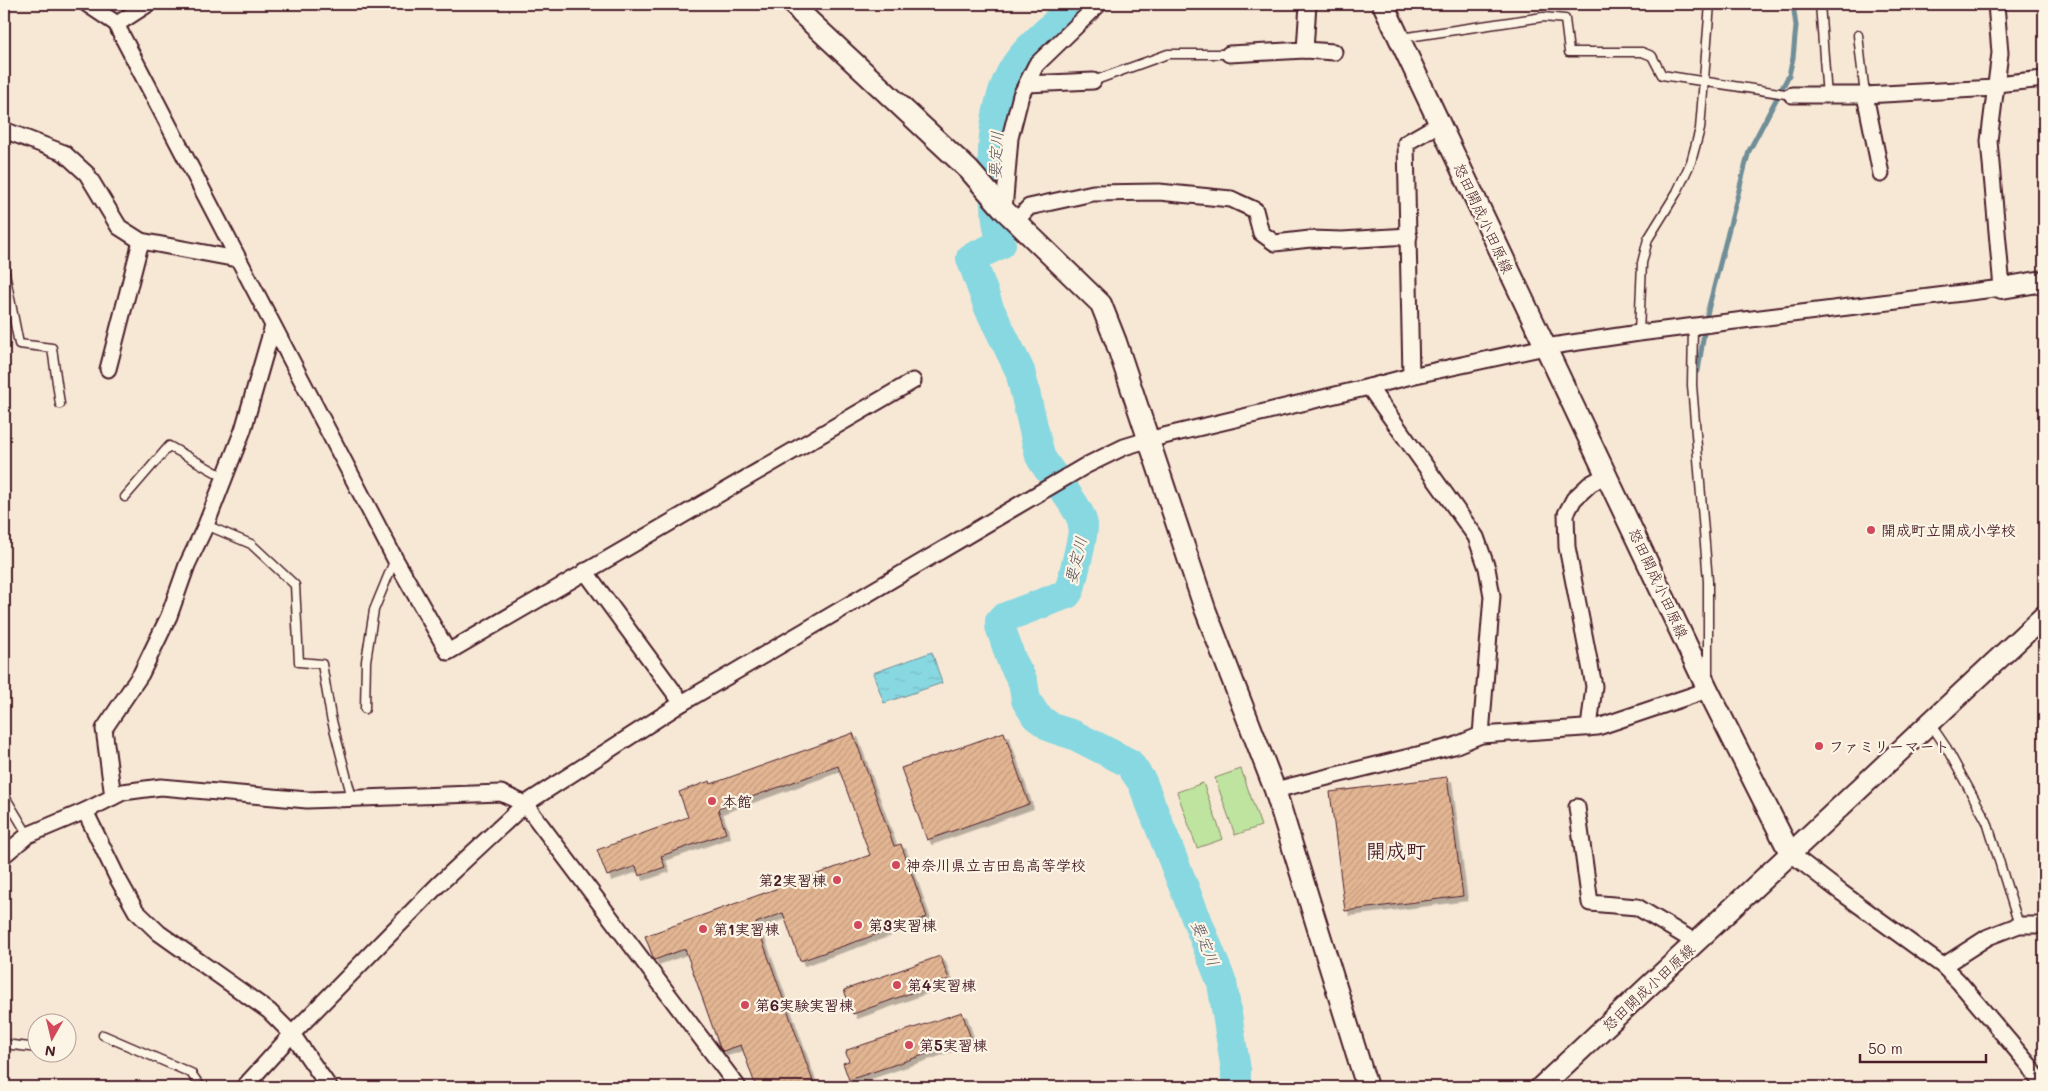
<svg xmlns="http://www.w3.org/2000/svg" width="2048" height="1091" viewBox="0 0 2048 1091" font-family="Mali,'Klee One',sans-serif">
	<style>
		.green { fill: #bfe49f; stroke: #848265 }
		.water { fill: url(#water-ripples); stroke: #6f8e98 }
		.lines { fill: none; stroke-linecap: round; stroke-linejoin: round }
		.stream { stroke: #6f8e98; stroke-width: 5 }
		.river { stroke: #88d8e1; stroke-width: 30 }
		.building { fill: url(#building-hatch); stroke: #4a1f2b; filter: url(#shadow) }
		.lane-casing { stroke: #4a1f2b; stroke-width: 11 }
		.street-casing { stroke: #4a1f2b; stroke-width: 19 }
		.secondary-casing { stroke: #4a1f2b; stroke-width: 24 }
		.lane { stroke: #fcf5e5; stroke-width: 8 }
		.street { stroke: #fcf5e5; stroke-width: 15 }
		.secondary { stroke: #fcf5e5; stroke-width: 20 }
		.poi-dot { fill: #d1495b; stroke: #fcf5e5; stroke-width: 2 }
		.labels { text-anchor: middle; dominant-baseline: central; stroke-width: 4.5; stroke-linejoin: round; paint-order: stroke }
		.street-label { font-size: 15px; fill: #4a1f2b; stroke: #fcf5e5 }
		.poi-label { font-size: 15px; font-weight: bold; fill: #4a1f2b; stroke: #fcf5e5; text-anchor: start }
		.water-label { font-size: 16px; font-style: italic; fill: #5d5662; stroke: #fcf5e5 }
		.district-label { font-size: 20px; font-weight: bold; fill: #4a1f2b; stroke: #fcf5e5 }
	</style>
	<defs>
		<pattern id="water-ripples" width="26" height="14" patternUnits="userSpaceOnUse" patternTransform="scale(1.25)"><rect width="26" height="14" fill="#88d8e1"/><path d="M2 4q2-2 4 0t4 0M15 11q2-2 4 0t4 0" fill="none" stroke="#77b9c1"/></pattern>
		<pattern id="building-hatch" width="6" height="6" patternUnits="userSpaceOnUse" patternTransform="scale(1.25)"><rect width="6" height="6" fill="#e3b693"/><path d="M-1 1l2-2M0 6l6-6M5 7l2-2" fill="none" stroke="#c49c7f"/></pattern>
		<filter id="shadow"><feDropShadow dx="4.5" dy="4.5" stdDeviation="0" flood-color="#0004"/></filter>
	</defs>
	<rect width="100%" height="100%" fill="#f7e8d5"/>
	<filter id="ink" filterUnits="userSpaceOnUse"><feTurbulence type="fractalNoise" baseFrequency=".02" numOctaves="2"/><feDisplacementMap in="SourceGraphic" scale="10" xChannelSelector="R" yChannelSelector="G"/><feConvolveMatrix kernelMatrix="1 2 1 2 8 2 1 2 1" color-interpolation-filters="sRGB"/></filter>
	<g filter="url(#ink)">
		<g class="green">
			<path d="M1241 769 1261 826 1235 835 1215 778Z"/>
			<path d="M1203 783 1223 839 1197 848 1177 792Z"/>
		</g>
		<path class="water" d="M932 652 942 683 884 703 873 673Z"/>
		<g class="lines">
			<path class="stream" d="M1698 371 1707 314 1749 151 1789 75 1793 58 1796 26 1793 4"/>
			<path class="river" d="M1074 4C1066 11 1060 19 1053 26 1037 41 1020 55 1010 75 986 124 991 192 1001 244L971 258 989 308 1020 371 1040 456C1049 474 1081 507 1083 525 1084 537 1073 575 1070 589L1067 594 1003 618 1000 621V626L1011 659 1023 682 1026 700 1036 716 1052 728 1074 735 1129 763 1142 782 1222 983 1236 1070V1087"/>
		</g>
		<g class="building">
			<path d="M1004 732 1029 804 927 840 901 768Z"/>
			<path d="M853 733 894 846 901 844 927 917 800 961 783 913 756 923 815 1087H756L741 1045 723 1051 720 1048 685 949 654 960 645 936 870 855 838 766 718 809 726 833 661 856 665 867 639 876 636 866 607 876 597 850 688 817 679 792 710 781 711 784Z"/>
			<path d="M1447 777 1463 896 1345 911 1330 792Z"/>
			<path d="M940 956 949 979 853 1014 844 990Z"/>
			<path d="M962 1012 971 1039 849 1080 843 1063 849 1061 846 1053 847 1050Z"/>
		</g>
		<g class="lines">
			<g class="lane-casing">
				<g id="lane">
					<path d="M1820 4 1827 97"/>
					<path d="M1858 35 1865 95"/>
					<path d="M1401 38 1543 17 1565 19 1569 52H1642L1652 56 1662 75 1792 95"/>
					<path d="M1093 81 1168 54H1229"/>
					<path d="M4 268 19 344 52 348 60 404"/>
					<path d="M1693 327 1692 385 1708 581V678"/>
					<path d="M1639 333 1642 263 1648 239 1677 192 1691 162 1700 129 1710 4"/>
					<path d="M125 497 169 446 224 477"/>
					<path d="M206 525 251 544 295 585 299 662 322 664 331 717 352 798"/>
					<path d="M365 709 366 661 374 610 395 559"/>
					<path d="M1931 725 1946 747 1987 822 2019 925"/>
					<path d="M4 795 28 835"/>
					<path d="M103 1035 191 1073 201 1087"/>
					<path d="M4 1044 38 1048"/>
				</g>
			</g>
			<g class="street-casing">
				<g id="street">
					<path d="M87 4 117 24"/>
					<path d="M148 4 117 24 119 30 395 559 448 652 913 381"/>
					<path d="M1305 50 1308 4"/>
					<path d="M1229 54 1305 50 1334 52"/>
					<path d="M1027 84 1093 81"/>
					<path d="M1996 84 2044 79"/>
					<path d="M1792 95H1865L1995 88"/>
					<path d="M1865 95 1881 174"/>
					<path d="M4 130 64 153 87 174 119 227 141 241 237 259"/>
					<path d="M1004 210 1010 138 1021 95 1036 65 1099 4"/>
					<path d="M1016 221 1029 207 1093 193 1159 192 1231 199 1255 210 1261 233 1275 243 1310 239 1342 240 1409 236"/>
					<path d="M108 369 141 241"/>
					<path d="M1411 376 1406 143 1439 124"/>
					<path d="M1369 387 1476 537 1487 568 1492 596 1481 735"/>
					<path d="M585 571 682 703"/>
					<path d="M1589 728 1594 686 1567 547 1566 514 1574 499 1590 484 1608 474"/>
					<path d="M1275 790 1454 746 1481 735 1598 727 1708 690"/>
					<path d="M113 797 104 729 141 674 169 616 187 565 206 525 243 430 273 326"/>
					<path d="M1577 807 1590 903 1637 907 1695 942"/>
					<path d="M85 811 118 879 136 911 159 933 269 1011 292 1034 329 1087"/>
					<path d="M1790 853 1842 893 1943 966 1959 982 2030 1066 2043 1087"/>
					<path d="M4 855 28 835 85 811 123 792 161 787 307 800 501 793 525 804 738 1087"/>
					<path d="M1943 966 1988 937 2019 925H2044"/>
					<path d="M244 1087 292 1034 438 885 525 804 682 703 1085 466 1124 447 1147 440 1369 387 1411 376 1545 347 1639 333 2002 288 1989 141 2000 53 1996 4"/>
				</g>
			</g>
			<g class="secondary-casing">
				<g id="secondary">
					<path d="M794 4 802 14 969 170 1004 210 1101 304 1116 342 1205 609 1275 790 1367 1087"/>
					<path d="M1383 4 1708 690 1790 853"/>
					<path d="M2002 288 2044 281"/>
					<path d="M1541 1087 2044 616"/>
				</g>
			</g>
			<use href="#lane" class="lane"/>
			<use href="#street" class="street"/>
			<use href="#secondary" class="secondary"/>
		</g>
	</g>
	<g class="poi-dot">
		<circle cx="1871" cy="530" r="5"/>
		<circle cx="1819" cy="746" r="5"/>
		<circle cx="712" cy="801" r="5"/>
		<circle cx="896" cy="865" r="5"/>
		<circle cx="837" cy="880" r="5"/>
		<circle cx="858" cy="925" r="5"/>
		<circle cx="703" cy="929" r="5"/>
		<circle cx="897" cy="985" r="5"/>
		<circle cx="745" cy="1005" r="5"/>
		<circle cx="909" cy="1045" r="5"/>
	</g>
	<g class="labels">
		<g class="street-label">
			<text transform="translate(1484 218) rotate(65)">怒田開成小田原線</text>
			<text transform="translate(1659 583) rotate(65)">怒田開成小田原線</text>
			<text transform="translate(1648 987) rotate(-43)">怒田開成小田原線</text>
		</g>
		<g class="poi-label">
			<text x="1881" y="530">開成町立開成小学校</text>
			<text x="1829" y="746">ファミリーマート</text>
			<text x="722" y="801">本館</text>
			<text x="906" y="865">神奈川県立吉田島高等学校</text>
			<text x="827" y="880" text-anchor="end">第2実習棟</text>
			<text x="868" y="925">第3実習棟</text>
			<text x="713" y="929">第1実習棟</text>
			<text x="907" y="985">第4実習棟</text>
			<text x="755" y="1005">第6実験実習棟</text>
			<text x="919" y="1045">第5実習棟</text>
		</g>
		<g class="water-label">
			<text transform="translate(995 155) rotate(-87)">要定川</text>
			<text transform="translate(1075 560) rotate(-76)">要定川</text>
			<text transform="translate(1206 943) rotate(68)">要定川</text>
		</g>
		<g class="district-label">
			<text x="1396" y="850">開成町</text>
		</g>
	</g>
	<rect width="2048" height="1091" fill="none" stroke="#fcf5e5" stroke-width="20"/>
	<rect x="10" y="10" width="2028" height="1071" fill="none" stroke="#4a1f2b" stroke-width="2" filter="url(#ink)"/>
	<g transform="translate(52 1038) rotate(188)"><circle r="24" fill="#fcf5e5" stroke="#b59f9b"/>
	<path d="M0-4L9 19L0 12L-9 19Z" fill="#d1495b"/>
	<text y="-8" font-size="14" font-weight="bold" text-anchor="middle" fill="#4a1f2b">N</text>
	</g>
	<path d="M1860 1054v8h126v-8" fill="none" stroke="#4a1f2b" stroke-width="2.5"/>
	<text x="1868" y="1054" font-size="15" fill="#4a1f2b" stroke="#fcf5e5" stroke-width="4" paint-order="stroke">50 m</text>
</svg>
